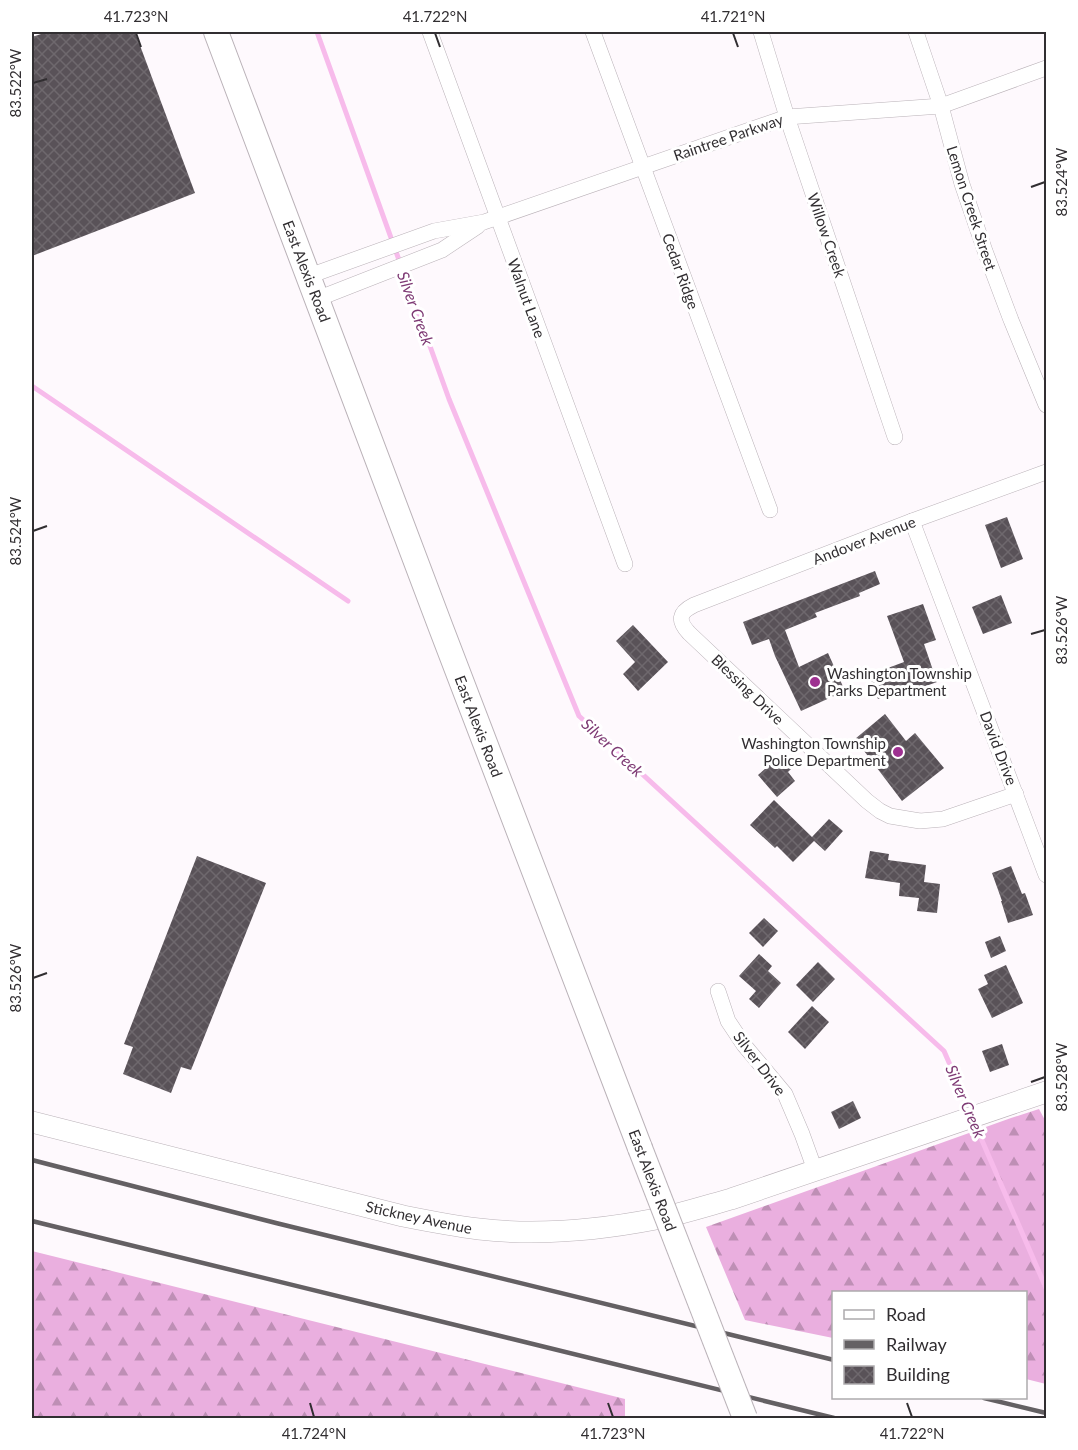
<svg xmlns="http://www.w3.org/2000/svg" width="1078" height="1450" viewBox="0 0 1078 1450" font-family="Lato,sans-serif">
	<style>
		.forest { fill: url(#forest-firs) }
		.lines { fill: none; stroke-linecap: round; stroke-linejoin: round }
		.stream { stroke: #f7bbeb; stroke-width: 5 }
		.building { fill: url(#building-cross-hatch) }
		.street-casing { stroke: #bab2b8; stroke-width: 16 }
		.secondary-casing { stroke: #bab2b8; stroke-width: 22 }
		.primary-casing { stroke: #bab2b8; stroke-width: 26 }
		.street { stroke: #fff; stroke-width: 15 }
		.secondary { stroke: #fff; stroke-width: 21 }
		.primary { stroke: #fff; stroke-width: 24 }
		.rail { stroke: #646063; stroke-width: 4.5 }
		.primary-bridge-casing { stroke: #bab2b8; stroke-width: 26; stroke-linecap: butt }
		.primary-bridge { stroke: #fff; stroke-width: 24 }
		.ticks { fill: none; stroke: #312e31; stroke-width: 2 }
		.poi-dot { fill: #9e3191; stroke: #fff; stroke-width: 2 }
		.labels { text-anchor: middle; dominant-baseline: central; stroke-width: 6; stroke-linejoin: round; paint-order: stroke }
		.street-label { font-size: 15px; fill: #312e31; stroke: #fff }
		.poi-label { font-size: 15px; fill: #312e31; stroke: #fff; text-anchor: start }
		.water-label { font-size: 16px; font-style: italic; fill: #7e3a74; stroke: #fff }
		.neatline { fill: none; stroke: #312e31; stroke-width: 2 }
		.ticks-label { font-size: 15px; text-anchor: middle; fill: #312e31 }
	</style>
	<defs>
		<pattern id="forest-firs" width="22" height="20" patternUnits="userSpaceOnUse" patternTransform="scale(1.5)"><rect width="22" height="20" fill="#eaafdf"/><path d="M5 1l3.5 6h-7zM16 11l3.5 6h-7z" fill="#be8fb5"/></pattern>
		<pattern id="building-cross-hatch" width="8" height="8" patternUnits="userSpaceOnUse" patternTransform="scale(1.5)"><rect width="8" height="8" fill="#595258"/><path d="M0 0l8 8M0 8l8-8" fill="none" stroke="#6e686d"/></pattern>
	</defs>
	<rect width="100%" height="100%" fill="#fef9fd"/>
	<g class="forest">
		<path d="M1039 1109 1046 1122V1384L1026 1379V1292H834L833 1338 745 1320 706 1227 1011 1118Z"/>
		<path d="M32 1251 625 1399V1418H32Z"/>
	</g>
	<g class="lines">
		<g class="stream">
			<path d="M317 32 449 399 579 716 944 1051 971 1113"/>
			<path d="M32 386 348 601"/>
			<path d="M974 1122 1046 1288"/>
		</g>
	</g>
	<g class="building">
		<path d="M47 32H135L195 193 32 256V37Z"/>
		<path d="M1007 517 1023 559 1001 568 985 525Z"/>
		<path d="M875 571 880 584 859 593 860 596 815 613 817 617 785 630 799 667 828 653 845 691 801 711 775 656 769 639 752 645 743 622Z"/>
		<path d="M1001 595 1012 623 983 634 972 607Z"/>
		<path d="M923 604 936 640 924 644 937 682 909 692 907 688 878 699 869 675 904 662 887 616Z"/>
		<path d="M633 625 668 662 638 691 623 674 635 662 616 641Z"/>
		<path d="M885 714 906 741 915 733 944 768 902 801 855 739Z"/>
		<path d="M780 756 791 769 788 772 795 781 777 797 758 775Z"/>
		<path d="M774 800 812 837 829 819 843 831 825 851 814 841 793 862 777 846 775 848 750 825Z"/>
		<path d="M870 851 889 854 888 860 926 865 924 882 940 884 937 913 917 911 919 898 899 896 900 883 865 878Z"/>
		<path d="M197 856 266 883 191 1070 181 1067 171 1093 123 1074 133 1047 124 1044Z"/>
		<path d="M1011 866 1022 894 1025 893 1033 915 1008 923 1001 901H1002L992 873Z"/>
		<path d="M764 918 778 931 763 947 749 933Z"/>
		<path d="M1000 936 1006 951 991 958 985 942Z"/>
		<path d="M759 954 772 966 768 971 781 983 759 1008 749 999 756 991 739 976Z"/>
		<path d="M818 962 835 979 813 1002 796 985Z"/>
		<path d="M1006 965 1023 1003 992 1018 978 989 988 984 984 975Z"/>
		<path d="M812 1006 829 1022 805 1049 788 1032Z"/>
		<path d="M1002 1044 1009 1065 990 1072 982 1051Z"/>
		<path d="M853 1101 861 1118 839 1129 831 1112Z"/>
	</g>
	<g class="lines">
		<g class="street-casing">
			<g id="street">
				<path d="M430 32 625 564"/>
				<path d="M593 32 770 510"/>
				<path d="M761 32 787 117 895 437"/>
				<path d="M916 32 941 106 962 184 985 251 1011 320 1046 405"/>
				<path d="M309 276 434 231 484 222 787 117 941 106 1046 68"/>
				<path d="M317 299 442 250 478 226"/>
				<path d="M912 521 1046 875"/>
				<path d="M1016 794 943 819 920 821 890 816 880 811 867 801 689 633C678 621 678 613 694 605L912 521 1046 472"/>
				<path d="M718 991 728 1021 744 1045 785 1094 802 1134 815 1170"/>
			</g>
		</g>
		<g class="secondary-casing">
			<path id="secondary" d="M32 1122 403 1216C428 1221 453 1226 479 1229 538 1236 599 1230 656 1219 681 1214 706 1206 731 1199L1046 1092"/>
		</g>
		<g class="primary-casing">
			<path id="primary" d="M216 32 441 628 640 1148"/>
		</g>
		<use href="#street" class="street"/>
		<use href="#secondary" class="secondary"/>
		<use href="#primary" class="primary"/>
		<g class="rail">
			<path d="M32 1160 276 1223 834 1360"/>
			<path d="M32 1221 834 1418"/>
			<path d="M984 1398 1046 1413"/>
		</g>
		<g class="primary-bridge-casing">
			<path id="primary-bridge" d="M640 1148 745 1418"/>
		</g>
		<use href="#primary-bridge" class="primary-bridge"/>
	</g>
	<path class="ticks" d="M136 33 141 47M435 33 440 47M733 33 738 47M33 83 47 79M1031 187 1045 182M33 531 47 526M1031 634 1045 630M33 978 47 973M1031 1082 1045 1077M310 1403 314 1417M608 1403 613 1417M907 1403 912 1417"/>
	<g class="poi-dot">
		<circle cx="815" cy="682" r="6"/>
		<circle cx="898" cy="752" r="6"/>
	</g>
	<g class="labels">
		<g class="street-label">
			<text transform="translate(728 137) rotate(-19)">Raintree Parkway</text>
			<text transform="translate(972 208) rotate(72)">Lemon Creek Street</text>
			<text transform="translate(827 235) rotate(71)">Willow Creek</text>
			<text transform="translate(307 271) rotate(69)">East Alexis Road</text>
			<text transform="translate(681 271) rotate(70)">Cedar Ridge</text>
			<text transform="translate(527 298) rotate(70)">Walnut Lane</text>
			<text transform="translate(864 540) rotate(-21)">Andover Avenue</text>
			<text transform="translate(748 689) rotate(44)">Blessing Drive</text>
			<text transform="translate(479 726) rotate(69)">East Alexis Road</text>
			<text transform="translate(999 748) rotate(69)">David Drive</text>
			<text transform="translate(760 1063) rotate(53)">Silver Drive</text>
			<text transform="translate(653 1180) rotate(69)">East Alexis Road</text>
			<text transform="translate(419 1217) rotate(12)">Stickney Avenue</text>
		</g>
		<g class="poi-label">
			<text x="827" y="673">Washington Township<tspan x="827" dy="17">Parks Department</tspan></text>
			<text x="886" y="743" text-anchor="end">Washington Township<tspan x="886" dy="17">Police Department</tspan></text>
		</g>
		<g class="water-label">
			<text transform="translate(416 308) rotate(70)">Silver Creek</text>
			<text transform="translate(613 747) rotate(43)">Silver Creek</text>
			<text transform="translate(966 1101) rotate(67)">Silver Creek</text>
		</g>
	</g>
	<rect width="1078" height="1450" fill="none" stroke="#ffffff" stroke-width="66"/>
	<rect x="832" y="1291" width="195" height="108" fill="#ffffff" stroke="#adabad" stroke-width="1.5"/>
	<rect x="844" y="1310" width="30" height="9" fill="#ffffff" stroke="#adabad" stroke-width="1.5"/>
	<text x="886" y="1321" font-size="18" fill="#312e31">Road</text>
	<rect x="844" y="1340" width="30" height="9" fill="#646063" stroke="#adabad" stroke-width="1.5"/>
	<text x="886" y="1351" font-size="18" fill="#312e31">Railway</text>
	<rect x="844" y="1366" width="30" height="18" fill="url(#building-cross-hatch)" stroke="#adabad" stroke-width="1.5"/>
	<text x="886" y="1381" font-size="18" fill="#312e31">Building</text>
	<rect x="33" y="33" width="1012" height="1384" class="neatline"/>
	<g class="ticks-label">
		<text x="136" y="22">41.723°N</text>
		<text x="435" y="22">41.722°N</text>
		<text x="733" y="22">41.721°N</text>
		<text transform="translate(16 83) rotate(-90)" y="5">83.522°W</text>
		<text transform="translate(1062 182) rotate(-90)" y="5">83.524°W</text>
		<text transform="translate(16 531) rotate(-90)" y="5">83.524°W</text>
		<text transform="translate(1062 630) rotate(-90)" y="5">83.526°W</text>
		<text transform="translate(16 978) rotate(-90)" y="5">83.526°W</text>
		<text transform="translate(1062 1077) rotate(-90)" y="5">83.528°W</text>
		<text x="314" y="1439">41.724°N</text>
		<text x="613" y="1439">41.723°N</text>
		<text x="912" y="1439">41.722°N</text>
	</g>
</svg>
